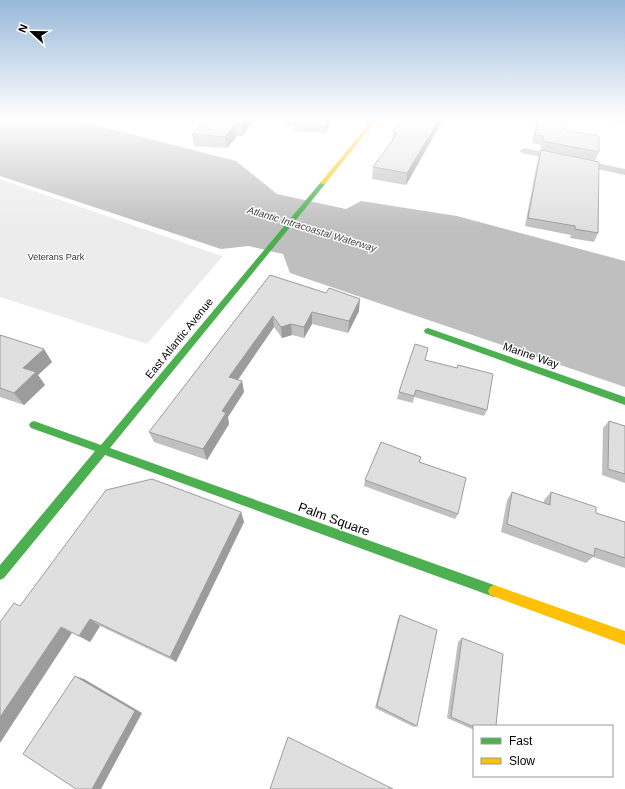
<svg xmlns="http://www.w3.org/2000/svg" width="625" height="789" viewBox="0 0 625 789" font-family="Arial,sans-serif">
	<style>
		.green { fill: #ececec }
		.water { fill: #bfbfbf }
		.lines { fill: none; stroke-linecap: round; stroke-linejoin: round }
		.street { fill: #bebebe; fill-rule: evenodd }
		.fast { fill: #4caf50; fill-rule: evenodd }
		.slow { fill: #ffc107; fill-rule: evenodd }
		.wall { fill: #c0c0c0 }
		.shaded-wall { fill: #9c9c9c }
		.building { fill: #dfdfdf; stroke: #9c9c9c }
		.labels { text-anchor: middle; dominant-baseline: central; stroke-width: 3; stroke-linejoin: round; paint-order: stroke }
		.far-park-label { font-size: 9px; fill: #333; stroke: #fff }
		.far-water-label { font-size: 10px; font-style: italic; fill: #444; stroke: #fff }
		.street-label { font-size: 11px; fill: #000; stroke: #fff }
		.near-street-label { font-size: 13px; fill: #000; stroke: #fff }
	</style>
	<rect width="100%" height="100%" fill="#fff"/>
	<path class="green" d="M0 179 213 253 223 256 147 344 0 297Z"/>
	<path class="water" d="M0 118H68L236 161 277 194 346 209 361 201 457 216 625 261V387L290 273 283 254 249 246 221 249 0 176Z"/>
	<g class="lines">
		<g class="street">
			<path d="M598 118H625V124L602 120Z"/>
			<path d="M525 148 625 169V175L522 153 520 151 522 149Z"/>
		</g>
		<g class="fast">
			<path d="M321 182 326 183 110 448 494 585 498 587 500 591 498 595 494 597 105 455 4 578 0 580V565L95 451 31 428 29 425 31 422 34 421 101 445Z"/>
			<path d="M428 328 625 397V405L425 333 424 331 425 329Z"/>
		</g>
		<g class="slow">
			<path d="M374 118H378L325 184H321V182Z"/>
			<path d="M494 585 625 631V645L490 595 488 591 490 587Z"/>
		</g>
	</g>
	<g class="wall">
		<path d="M256 118 242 136H237L227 148 194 146 192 134Z"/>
		<path d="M286 118H333L326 133 295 131V126L287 125Z"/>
		<path d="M403 118H444L406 185 372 179 373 167 392 141 393 131Z"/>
		<path d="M482 118H493L492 119Z"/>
		<path d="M537 118H566L565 130 599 152 595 161 540 150 541 145 532 143Z"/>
		<path d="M541 150 598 233 594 242 570 238 571 235 525 226 538 158Z"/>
		<path d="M270 275 359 311 348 333 312 324 304 338 292 335 282 338 274 327 238 380 242 381 244 392 228 417 229 424 207 460 154 442 149 432Z"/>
		<path d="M0 335 52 362 38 375 45 385 24 405 0 397Z"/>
		<path d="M425 360 487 410 484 416 414 397 413 403 397 399 399 392Z"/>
		<path d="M609 421 625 426V483L602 475 603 428Z"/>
		<path d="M365 480 458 514 455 519 364 486Z"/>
		<path d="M512 492 544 503V500L551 492 596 513 625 522V568L593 557 586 563 501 532 507 500Z"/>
		<path d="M241 512 244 522 176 662 100 626 90 642 20 606Z"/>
		<path d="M400 615 417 726 414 727 375 708 398 619Z"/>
		<path d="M462 638 474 726V730L447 718 458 642Z"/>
	</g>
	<g class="shaded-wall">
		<path d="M103 118H123L104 121Z"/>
		<path d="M247 118H256L242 136 241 125Z"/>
		<path d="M330 118H333L326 133V126Z"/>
		<path d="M440 118H444L406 185 407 173Z"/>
		<path d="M235 125 237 136 227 148 225 137Z"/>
		<path d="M360 299 359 311 348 333 349 321Z"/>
		<path d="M312 312V324L304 338V327Z"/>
		<path d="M273 316 274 327 232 388 229 377Z"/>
		<path d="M291 324 292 335 282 338 281 327Z"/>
		<path d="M44 349 52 362 38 375 45 385 24 405 14 393 23 368Z"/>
		<path d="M242 381 244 392 228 417 229 424 207 460 203 449 222 411Z"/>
		<path d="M241 512 244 522 176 662 170 657Z"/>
		<path d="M90 619 100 626 90 642 79 636Z"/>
		<path d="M61 627 72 633 0 743V717Z"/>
		<path d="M75 676 84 679 142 713 101 789H92Z"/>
	</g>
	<g class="building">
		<path d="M208 118H247L241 125H235L225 137 192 134Z"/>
		<path d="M286 118H330L326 126 295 123 297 119Z"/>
		<path d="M403 118H440L407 173 373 167 397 134 393 131Z"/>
		<path d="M538 118H566L565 130 599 136V152L543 141 544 136 535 135Z"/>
		<path d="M541 150 599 162 598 233 575 229V226L528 218Z"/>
		<path d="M270 275 326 293 329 288 360 299 349 321 312 312 304 327 291 324 281 327 273 316 229 377 242 381 222 411 226 413 203 449 149 432Z"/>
		<path d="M0 335 44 349 23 368 36 372 14 393 0 388Z"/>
		<path d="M415 344 428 348 425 360 457 368 458 365 493 374 487 410 416 390 414 396 399 392Z"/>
		<path d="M609 421 625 426V474L608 469Z"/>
		<path d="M381 442 421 457 419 462 466 478 458 514 365 480Z"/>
		<path d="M152 479 241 512 170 657 90 619 79 636 61 627 0 717V622L14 603 20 606 106 490Z"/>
		<path d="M512 492 550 505 551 492 596 507V513L625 522V558L595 548 594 556 507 524Z"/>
		<path d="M400 615 437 630 417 726 377 706Z"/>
		<path d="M462 638 503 654 496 726H474V727L451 717Z"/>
		<path d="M75 676 135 711 92 789H76L23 754Z"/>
		<path d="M288 737 393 789H270Z"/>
	</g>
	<linearGradient id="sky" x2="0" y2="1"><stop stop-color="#97b8d8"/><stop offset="0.52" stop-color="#fff"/><stop offset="1" stop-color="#fff" stop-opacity="0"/></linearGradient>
	<rect width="625" height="228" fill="url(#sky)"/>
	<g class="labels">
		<g class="far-park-label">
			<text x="56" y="257">Veterans Park</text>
		</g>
		<g class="far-water-label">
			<text transform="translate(312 229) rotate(17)">Atlantic Intracoastal Waterway</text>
		</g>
		<g class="street-label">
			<text transform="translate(179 338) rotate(-51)">East Atlantic Avenue</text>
			<text transform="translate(531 355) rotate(19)">Marine Way</text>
		</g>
		<g class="near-street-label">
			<text transform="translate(334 519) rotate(20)">Palm Square</text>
		</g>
	</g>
	<rect x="473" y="725" width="140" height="52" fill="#ffffff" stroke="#999999"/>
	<rect x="481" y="738" width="20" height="6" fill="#4caf50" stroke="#999999"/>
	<text x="509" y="745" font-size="12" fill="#000000">Fast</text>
	<rect x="481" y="758" width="20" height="6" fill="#ffc107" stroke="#999999"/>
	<text x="509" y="765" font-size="12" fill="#000000">Slow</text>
	<g transform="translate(32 32) rotate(292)" stroke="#ffffff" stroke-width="3" paint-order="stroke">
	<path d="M0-3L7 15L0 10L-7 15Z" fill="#000000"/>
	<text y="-6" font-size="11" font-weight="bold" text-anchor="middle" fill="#000000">N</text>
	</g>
</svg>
